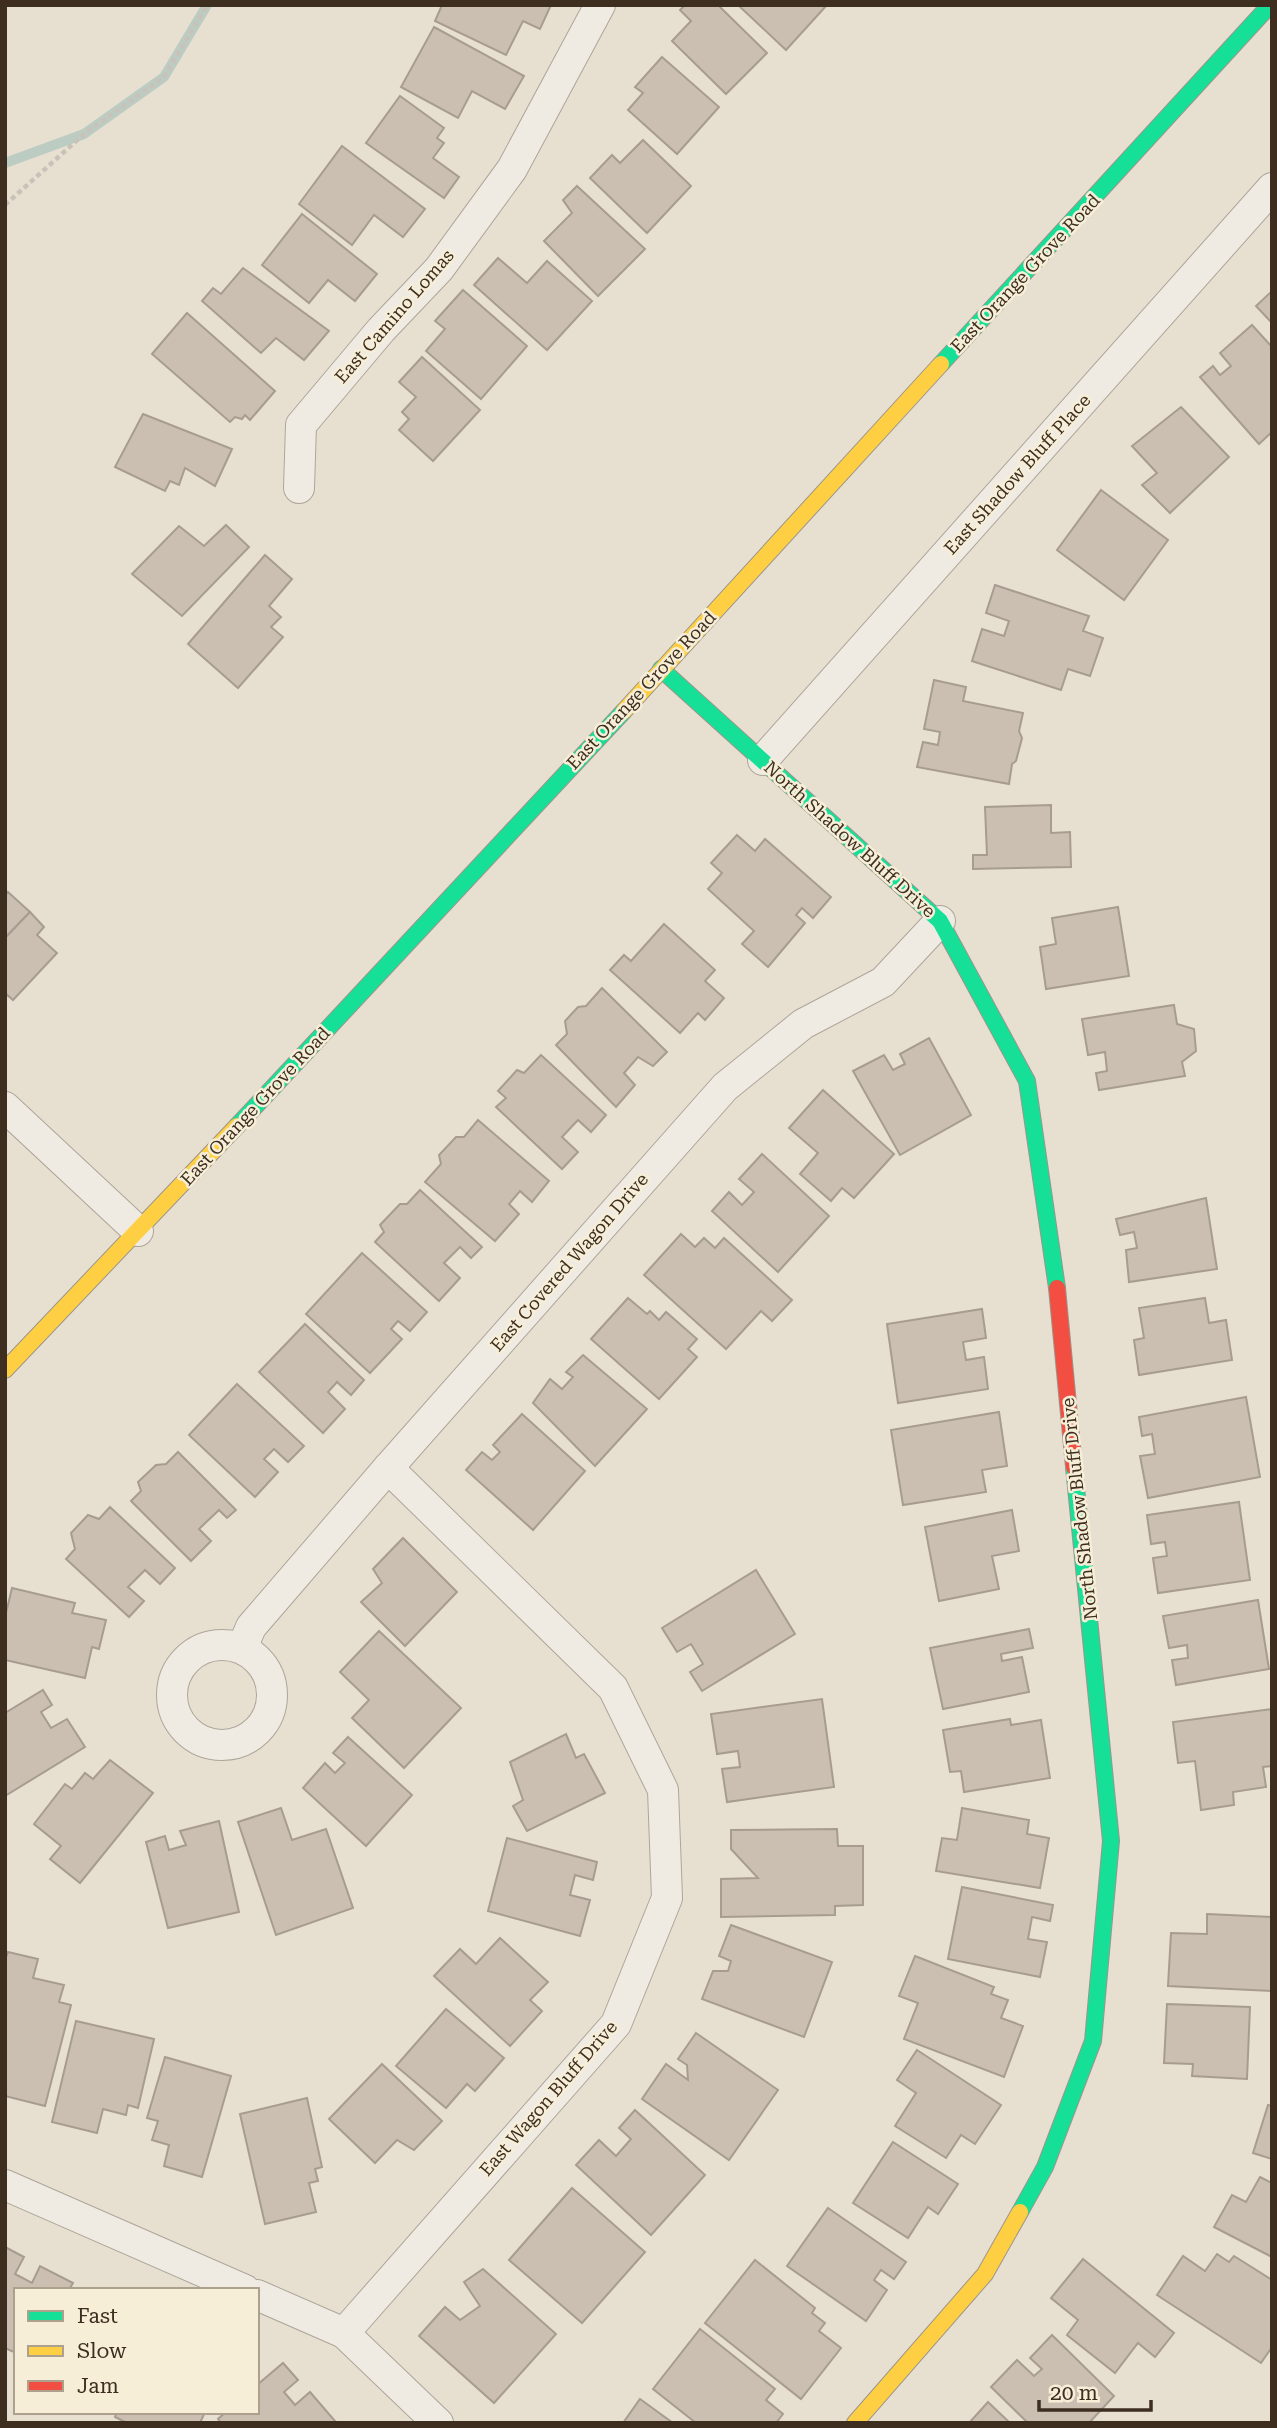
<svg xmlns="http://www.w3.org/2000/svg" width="1277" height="2428" viewBox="0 0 1277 2428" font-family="'Roboto Serif',serif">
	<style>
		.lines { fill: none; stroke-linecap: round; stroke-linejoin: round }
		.stream { stroke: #bcccc2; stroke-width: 10 }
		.building { fill: #cbbfb2; stroke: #a89c90; stroke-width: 2 }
		.street-casing { stroke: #ada599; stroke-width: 32 }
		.fast-casing { stroke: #9c958a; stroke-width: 18 }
		.slow-casing { stroke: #9c958a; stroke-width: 18 }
		.jam-casing { stroke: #9c958a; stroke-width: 18 }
		.path { stroke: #c8c2b9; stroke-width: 4.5; stroke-dasharray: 5 3.5; stroke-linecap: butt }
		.street { stroke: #efebe3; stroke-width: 30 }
		.fast { stroke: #16e098; stroke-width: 16 }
		.slow { stroke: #ffcf43; stroke-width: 16 }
		.jam { stroke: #f24e42; stroke-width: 16 }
		.labels { text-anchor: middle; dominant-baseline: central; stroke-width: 5; stroke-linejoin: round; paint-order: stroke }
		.street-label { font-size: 18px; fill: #3d2e20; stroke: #f7eed8 }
	</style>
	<rect width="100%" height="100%" fill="#e7e0d1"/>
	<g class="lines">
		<path class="stream" d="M5 163 84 134 164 77 207 5"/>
	</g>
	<g class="building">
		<path d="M442 5H551L540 29 523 21 506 55 435 21Z"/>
		<path d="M685 5H718L767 53 726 94 672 41 691 21 680 10Z"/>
		<path d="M738 5H827L786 50Z"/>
		<path d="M434 27 524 76 505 109 472 91 458 118 401 87Z"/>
		<path d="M662 57 719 107 677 154 628 110 643 93 635 87Z"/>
		<path d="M400 96 444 128 437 138 444 143 433 158 459 177 444 198 366 143Z"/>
		<path d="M643 140 691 186 647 233 590 178 612 155 620 163Z"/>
		<path d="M342 146 425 209 403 237 374 215 352 245 299 204Z"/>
		<path d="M577 186 645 249 598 296 544 241 572 213 563 200Z"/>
		<path d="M302 214 377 274 355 301 328 280 309 303 262 265Z"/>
		<path d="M498 258 527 283 547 261 592 301 547 350 474 285Z"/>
		<path d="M243 268 329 331 304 360 276 338 261 353 202 301 213 288 221 294Z"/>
		<path d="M463 290 527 346 481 399 426 351 445 329 435 321Z"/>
		<path d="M1272 291V323L1256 306Z"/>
		<path d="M187 313 275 391 250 420 245 415 242 419 235 417 230 422 152 354Z"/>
		<path d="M1252 325 1272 347V432L1259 444 1200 377 1213 366 1220 375 1231 366 1220 353Z"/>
		<path d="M422 357 480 410 433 461 399 430 409 419 402 412 416 397 399 382Z"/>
		<path d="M1181 407 1229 457 1170 513 1142 485 1157 473 1132 446Z"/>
		<path d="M143 414 232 449 215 486 185 468 179 485 170 481 165 491 115 467Z"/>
		<path d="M1101 490 1168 540 1124 600 1057 550Z"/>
		<path d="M226 525 249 547 182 616 132 574 179 526 204 546Z"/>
		<path d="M265 555 292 579 269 606 281 617 271 627 283 637 238 688 188 644Z"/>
		<path d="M995 585 1089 616 1083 631 1103 638 1090 676 1068 669 1061 690 972 661 982 629 1004 636 1009 621 986 613Z"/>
		<path d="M934 680 966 687 963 701 1023 713 1019 731 1022 738 1016 761 1012 764 1009 784 917 767 923 742 938 745 940 732 924 729Z"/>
		<path d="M1051 805V833L1070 832 1071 867 973 869V855H987L985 807Z"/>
		<path d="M737 835 755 851 765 839 831 897 813 918 802 908 796 915 805 923 768 967 742 944 754 931 708 889 722 873 711 863Z"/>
		<path d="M8 892 30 912 5 938V895Z"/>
		<path d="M1118 907 1129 976 1046 989 1040 947 1056 944 1052 918Z"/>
		<path d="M30 912 44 927 37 935 57 953 13 1000 5 993V938Z"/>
		<path d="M664 924 715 970 705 981 724 998 705 1020 698 1013 680 1033 610 970 624 955 631 961Z"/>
		<path d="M602 988 667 1052 653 1066 638 1057 624 1073 635 1085 616 1107 556 1045 567 1034 565 1021 578 1007 586 1006Z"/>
		<path d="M1174 1005 1177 1024 1194 1029 1196 1051 1182 1062 1185 1076 1099 1090 1096 1073 1107 1071 1105 1052 1088 1055 1082 1019Z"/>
		<path d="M929 1038 971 1115 900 1155 853 1071 884 1055 893 1070 905 1064 900 1054Z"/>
		<path d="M541 1055 606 1115 591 1132 578 1120 562 1137 578 1152 562 1169 496 1107 506 1098 498 1091 517 1070 524 1073Z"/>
		<path d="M823 1090 894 1154 854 1198 842 1188 831 1201 800 1174 818 1153 789 1128Z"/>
		<path d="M478 1120 549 1181 532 1202 520 1191 509 1204 519 1214 495 1241 425 1182 441 1164 439 1155 456 1137H464Z"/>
		<path d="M762 1154 829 1216 778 1272 712 1211 729 1192 742 1205 754 1192 739 1179Z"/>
		<path d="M420 1190 482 1247 471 1258 460 1247 444 1263 460 1278 439 1301 375 1242 384 1232 380 1225 400 1204H407Z"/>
		<path d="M1206 1198 1217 1269 1129 1282 1126 1250 1137 1248 1134 1232 1120 1235 1116 1219Z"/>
		<path d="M681 1234 695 1247 704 1238 715 1248 724 1238 792 1300 772 1321 761 1311 726 1349 644 1275Z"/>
		<path d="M362 1253 427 1312 410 1331 398 1321 391 1329 402 1339 370 1373 306 1314Z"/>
		<path d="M628 1298 647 1314 650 1311 659 1320 666 1312 697 1339 688 1349 697 1357 659 1399 591 1339Z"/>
		<path d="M1205 1298 1209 1323 1226 1320 1232 1360 1139 1375 1134 1340 1144 1338 1139 1308Z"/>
		<path d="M982 1309 986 1338 963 1342 966 1360 984 1357 988 1389 898 1403 887 1324Z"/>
		<path d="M305 1324 364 1380 351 1395 337 1382 328 1392 345 1409 323 1433 259 1372Z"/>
		<path d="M583 1355 647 1409 595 1466 533 1403 550 1379 562 1389 573 1377 566 1372Z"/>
		<path d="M237 1384 304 1446 288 1462 274 1449 264 1459 278 1472 255 1497 189 1435Z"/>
		<path d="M1246 1397 1260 1477 1148 1498 1140 1456 1155 1454 1152 1434 1142 1436 1139 1417Z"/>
		<path d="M999 1412 1007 1466 982 1470 986 1492 903 1505 891 1430Z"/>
		<path d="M522 1414 585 1471 533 1530 466 1470 482 1452 492 1460 500 1452 493 1445Z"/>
		<path d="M178 1452 236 1510 227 1518 219 1510 199 1529 211 1541 191 1561 131 1501 141 1491 138 1482 156 1465 166 1464Z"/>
		<path d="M1239 1502 1250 1580 1158 1593 1153 1558 1167 1556 1165 1542 1151 1544 1147 1515Z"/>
		<path d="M110 1507 175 1568 160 1584 145 1570 128 1587 144 1601 129 1617 66 1559 75 1549 71 1533 88 1515 99 1519Z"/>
		<path d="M1012 1510 1019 1551 992 1556 999 1589 939 1601 925 1527Z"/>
		<path d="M403 1538 457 1592 405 1646 361 1602 382 1583 373 1569Z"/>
		<path d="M756 1570 795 1634 702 1691 690 1672 703 1664 691 1644 677 1652 662 1628Z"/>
		<path d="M12 1588 75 1603 72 1613 106 1620 99 1649 92 1647 85 1678 5 1660V1617Z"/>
		<path d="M1258 1600 1269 1669 1176 1685 1172 1660 1188 1658 1187 1645 1169 1648 1163 1616Z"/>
		<path d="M1029 1629 1033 1648 1001 1654 1002 1661 1022 1657 1029 1692 943 1709 930 1648Z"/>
		<path d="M379 1631 461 1708 404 1768 352 1718 369 1700 340 1672Z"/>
		<path d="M43 1690 52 1705 41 1712 51 1728 67 1719 85 1747 5 1796V1713Z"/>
		<path d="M822 1699 834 1787 727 1802 722 1769 740 1767 738 1751 717 1754 711 1714Z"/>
		<path d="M1272 1709V1766L1263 1767 1266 1787 1233 1792 1234 1805 1201 1810 1195 1761 1178 1763 1173 1722Z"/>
		<path d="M1010 1719 1011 1725 1041 1720 1050 1778 964 1792 961 1771 950 1772 943 1730Z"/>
		<path d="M566 1734 576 1758 584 1754 605 1793 527 1831 513 1806 523 1800 510 1762Z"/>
		<path d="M348 1737 412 1795 366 1846 303 1788 325 1763 335 1773 345 1763 333 1753Z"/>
		<path d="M110 1760 153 1793 80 1883 50 1859 61 1846 34 1824 65 1784 72 1789 85 1773 93 1779Z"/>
		<path d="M281 1808 292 1840 326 1829 353 1908 276 1935 238 1822Z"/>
		<path d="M962 1808 1029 1820 1027 1834 1049 1838 1040 1888 936 1871 942 1838 957 1840Z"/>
		<path d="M219 1821 239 1912 168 1928 146 1842 165 1836 169 1850 186 1845 180 1831Z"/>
		<path d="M837 1829 838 1846H863V1905L835 1906V1915L721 1917V1879L758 1878 731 1849V1830Z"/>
		<path d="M507 1838 597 1862 593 1880 575 1875 570 1895 590 1900 580 1936 488 1911Z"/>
		<path d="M962 1887 1053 1905 1050 1921 1032 1917 1028 1939 1047 1942 1040 1977 948 1959Z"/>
		<path d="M1207 1914 1272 1917V1991L1168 1986 1171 1933 1207 1934Z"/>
		<path d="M731 1925 832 1962 804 2037 702 1999 713 1971H728L731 1961 719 1956Z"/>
		<path d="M500 1938 548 1982 530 2000 542 2011 510 2046 434 1976 460 1949 476 1964Z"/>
		<path d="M8 1952 38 1959 33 1978 64 1985 59 2002 71 2005 45 2106 5 2096V1960Z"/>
		<path d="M915 1956 994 1987 991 1994 1008 2000 1001 2018 1023 2026 1004 2077 904 2039 918 2003 899 1996Z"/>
		<path d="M1167 2004 1250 2007 1247 2079 1192 2076 1193 2064 1164 2063Z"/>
		<path d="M446 2009 504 2058 475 2091 467 2084 446 2108 396 2066Z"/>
		<path d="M76 2021 154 2039 138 2108 128 2105 126 2115 103 2109 97 2133 52 2122Z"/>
		<path d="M696 2033 778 2090 729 2160 642 2099 666 2064 688 2080 687 2065 678 2059Z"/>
		<path d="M917 2050 1001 2105 975 2144 961 2135 946 2158 895 2126 916 2093 897 2080Z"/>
		<path d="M165 2057 231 2076 202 2177 164 2166 169 2145 152 2140 158 2121 147 2118Z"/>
		<path d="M382 2064 442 2121 414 2150 397 2140 375 2163 329 2119Z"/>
		<path d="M307 2098 322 2167 315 2169 318 2181 309 2183 316 2212 265 2224 240 2114Z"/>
		<path d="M1268 2105 1272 2106V2159L1253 2153Z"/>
		<path d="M635 2110 705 2175 651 2235 576 2165 599 2140 616 2156 631 2139 619 2128Z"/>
		<path d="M893 2142 958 2184 938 2214 928 2207 908 2238 853 2203Z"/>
		<path d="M1260 2177 1272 2183V2257L1214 2227 1232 2195 1246 2202Z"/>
		<path d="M572 2188 645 2252 582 2323 509 2260Z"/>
		<path d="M828 2208 906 2262 894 2279 881 2270 874 2280 887 2290 866 2321 787 2266Z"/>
		<path d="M5 2247 24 2257 15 2274 32 2283 40 2266 73 2283 69 2290H16V2353L5 2348Z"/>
		<path d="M1217 2254 1229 2262 1234 2256 1272 2280V2347L1261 2363 1157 2295 1183 2256 1205 2271Z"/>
		<path d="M1083 2259 1174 2333 1155 2357 1138 2343 1115 2373 1067 2335 1078 2320 1051 2298Z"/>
		<path d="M755 2260 815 2308 812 2313 825 2323 819 2331 841 2348 801 2399 705 2323Z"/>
		<path d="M483 2269 556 2334 494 2403 419 2336 445 2307 460 2320 480 2306 464 2282Z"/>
		<path d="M700 2329 775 2389 766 2400 783 2414 776 2423H696L653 2389Z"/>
		<path d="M1052 2335 1114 2396 1089 2423H1028L991 2387 1017 2360 1034 2376 1042 2369 1030 2358Z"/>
		<path d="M283 2363 298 2380 284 2392 295 2405 310 2392 335 2421 332 2423H221L218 2419 226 2412H257V2385Z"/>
		<path d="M640 2399 673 2423H623Z"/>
		<path d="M988 2402 1010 2423H969Z"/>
		<path d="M117 2412H205L200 2423H127L115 2417Z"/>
	</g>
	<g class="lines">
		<g class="street-casing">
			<g id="street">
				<path d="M299 488 301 425 381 330 439 269 512 169 600 5"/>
				<path d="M763 760 1272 188"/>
				<path d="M5 1107 138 1231"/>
				<circle cx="222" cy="1695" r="50"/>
				<path d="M242 1648 251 1627 388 1468 725 1087 803 1024 883 982 940 921"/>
				<path d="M5 2185 245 2290"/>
				<path d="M257 2295 344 2333 438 2423"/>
				<path d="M344 2333 616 2024 667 1898 663 1790 613 1688 388 1468"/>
			</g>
		</g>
		<g class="fast-casing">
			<g id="fast">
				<path d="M941 364 1270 5"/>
				<path d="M661 669 940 921 1027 1081 1057 1288"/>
				<path d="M237 1126 624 711"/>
				<path d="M1020 2212 1045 2167 1093 2041 1111 1841 1074 1467"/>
			</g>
		</g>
		<g class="slow-casing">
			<g id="slow">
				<path d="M624 711 941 364"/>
				<path d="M5 1370 237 1126"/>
				<path d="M855 2423 985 2274 1020 2212"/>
			</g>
		</g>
		<g class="jam-casing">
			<path id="jam" d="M1057 1288 1074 1467"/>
		</g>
		<path class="path" d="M5 205 84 134 164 77 207 5"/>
		<use href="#street" class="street"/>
		<use href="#fast" class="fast"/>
		<use href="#slow" class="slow"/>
		<use href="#jam" class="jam"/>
	</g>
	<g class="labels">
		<g class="street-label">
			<text transform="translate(1025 273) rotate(-47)">East Orange Grove Road</text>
			<text transform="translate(394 316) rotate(-49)">East Camino Lomas</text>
			<text transform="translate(1017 474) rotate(-48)">East Shadow Bluff Place</text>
			<text transform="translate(641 690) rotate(-47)">East Orange Grove Road</text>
			<text transform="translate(850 839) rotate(42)">North Shadow Bluff Drive</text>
			<text transform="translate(255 1106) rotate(-47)">East Orange Grove Road</text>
			<text transform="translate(569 1262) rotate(-49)">East Covered Wagon Drive</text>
			<text transform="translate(1079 1509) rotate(-96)">North Shadow Bluff Drive</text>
			<text transform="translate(548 2098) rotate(-49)">East Wagon Bluff Drive</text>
		</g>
	</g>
	<rect width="1277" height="2428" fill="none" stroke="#3d2e20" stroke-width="14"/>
	<rect x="14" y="2288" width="245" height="126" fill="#f7eed8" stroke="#ada18e" stroke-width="2"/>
	<rect x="28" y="2311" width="35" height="10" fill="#16e098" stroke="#ada18e" stroke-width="2"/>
	<text x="77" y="2323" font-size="21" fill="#3d2e20">Fast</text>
	<rect x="28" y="2346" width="35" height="10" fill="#ffcf43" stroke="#ada18e" stroke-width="2"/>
	<text x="77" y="2358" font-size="21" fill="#3d2e20">Slow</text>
	<rect x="28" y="2381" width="35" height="10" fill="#f24e42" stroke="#ada18e" stroke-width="2"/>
	<text x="77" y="2393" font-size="21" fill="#3d2e20">Jam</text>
	<path d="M1039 2400v10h112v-10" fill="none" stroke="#3d2e20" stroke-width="3.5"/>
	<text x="1050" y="2400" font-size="21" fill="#3d2e20" stroke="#f7eed8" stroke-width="5" paint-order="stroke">20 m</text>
</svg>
